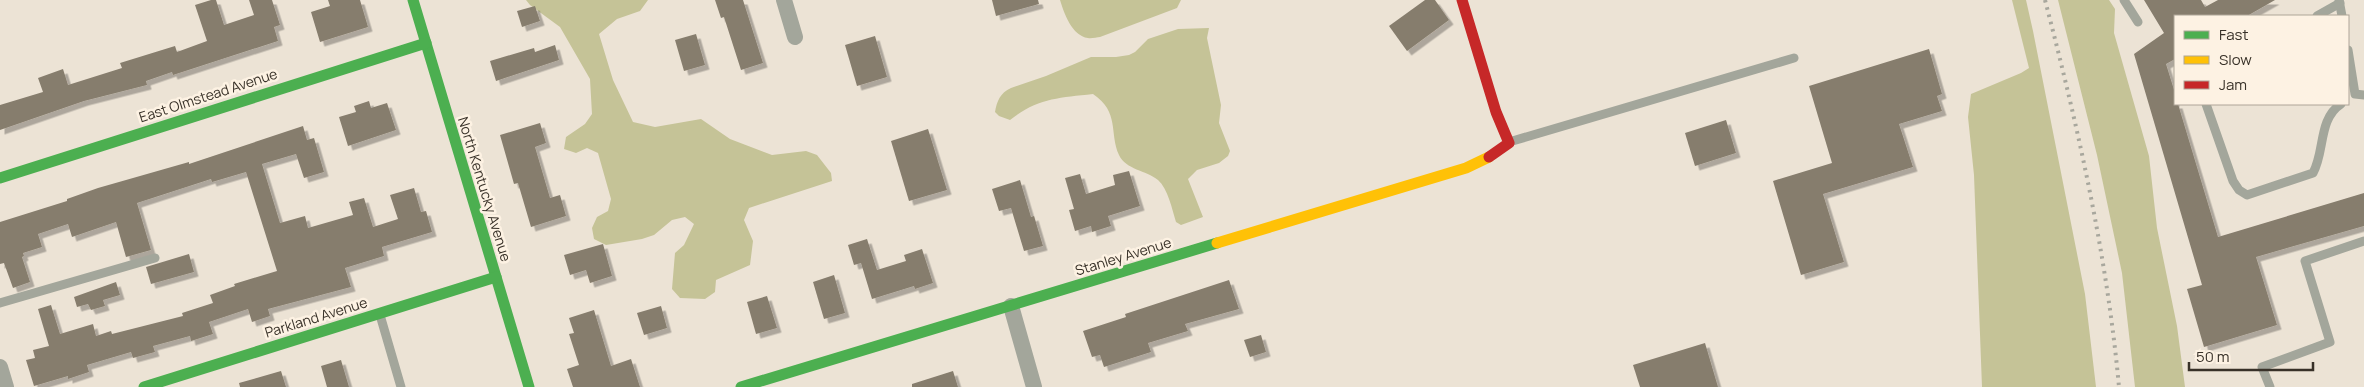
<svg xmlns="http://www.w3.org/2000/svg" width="2364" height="387" viewBox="0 0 2364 387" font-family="Manrope,sans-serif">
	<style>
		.forest { fill: #c5c397 }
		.building { fill: #867d6d; filter: url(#shadow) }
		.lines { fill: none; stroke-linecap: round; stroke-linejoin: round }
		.lane { stroke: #a3a69b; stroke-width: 9 }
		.street { stroke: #a3a69b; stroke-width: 16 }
		.fast { stroke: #4caf50; stroke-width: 11 }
		.slow { stroke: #ffc107; stroke-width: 11 }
		.jam { stroke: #c62828; stroke-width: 11 }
		.rail { stroke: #a8a79d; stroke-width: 4; stroke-dasharray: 2.5 5; stroke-linecap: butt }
		.labels { text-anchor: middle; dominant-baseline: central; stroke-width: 5; stroke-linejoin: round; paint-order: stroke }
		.street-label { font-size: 14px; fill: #383128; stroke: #fdf2e3 }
	</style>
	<defs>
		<filter id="shadow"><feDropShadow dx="4.5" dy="4.5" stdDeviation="0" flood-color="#0004"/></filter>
	</defs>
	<rect width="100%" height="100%" fill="#ece3d5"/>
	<g class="forest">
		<path d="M526 0H648L640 11 617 19 599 34 613 80 633 122 655 127 701 119 730 139 772 155 806 151 817 155 831 173 832 181 749 208 744 220 753 241 750 265 716 280 715 292 705 299 680 298 672 289 675 253 684 245 694 224 685 217 672 220 654 235 642 239 606 245 594 239 592 228 597 217 608 211 611 199 598 153 587 148 576 153 564 149 566 137 585 124 592 114 590 79 560 27 530 5Z"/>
		<path d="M1060 0H1181L1177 8 1100 37C1097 37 1091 39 1088 38 1072 36 1064 13 1060 0Z"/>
		<path d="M2012 0H2026L2033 31 2085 294 2096 387H1982L1974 175 1968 117 1971 94 2021 73 2029 68Z"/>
		<path d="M2058 0H2109L2115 9 2114 33 2149 156 2157 228 2177 326 2185 387H2135L2122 273 2097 155Z"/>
		<path d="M1209 28 1207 38 1221 105 1219 123 1230 151 1228 156 1219 163 1197 170 1188 179 1203 217 1181 225 1176 222C1172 209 1168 189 1158 180 1146 170 1126 170 1119 155 1109 133 1120 112 1093 94 1058 98 1038 98 1010 120L999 116 995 112C997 101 1000 93 1011 88L1046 76 1091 57H1116L1129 55 1135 52 1148 39 1178 29Z"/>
	</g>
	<g class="building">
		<path d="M211 0H216L224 25 254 15 249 0H272L280 25 274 27 278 41 173 75 172 72 146 81 147 85 84 101 0 130V105L43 92 38 78 63 69 68 85 122 68 120 63 175 46 177 52 207 41 195 5Z"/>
		<path d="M328 0H360L368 27 320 42 311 12 330 6Z"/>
		<path d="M715 0H743L763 63 741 70 724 17 721 18Z"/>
		<path d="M992 0H1038L1039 4 996 16Z"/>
		<path d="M1425 0H1435L1449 20 1407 51 1389 26Z"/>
		<path d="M2144 0H2201L2205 7 2218 0H2275L2247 16H2175V59L2166 64 2175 93V104H2178L2218 237 2364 193V226L2256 257 2277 325 2204 347 2187 289 2202 285 2134 54 2164 33Z"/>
		<path d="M535 6 540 21 522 27 517 11Z"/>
		<path d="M696 34 705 65 684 71 675 40Z"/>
		<path d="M875 36 887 77 857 86 845 45Z"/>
		<path d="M555 45 559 60 496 81 490 61 534 48 535 52Z"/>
		<path d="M1929 49 1942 94 1937 96 1942 111 1899 124 1913 167 1823 194 1844 262 1801 275 1773 181 1832 163 1809 86Z"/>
		<path d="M369 101 371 108 387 103 396 130 348 146 339 117 356 112 354 106Z"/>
		<path d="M1726 120 1736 153 1695 166 1685 133Z"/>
		<path d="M540 123 546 143 535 147 550 198 560 195 566 216 531 227 518 183 514 184 500 135Z"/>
		<path d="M303 126 307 140 314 138 324 172 304 178 296 154 262 164 280 223 305 216 308 228 353 215 349 202 364 198 373 227 398 219 390 195 414 188 421 212 426 211 432 232 382 247 384 256 345 268 351 287 268 309 270 316 252 322 248 309 209 322 213 334 191 341 190 336 153 346 155 352 133 358 131 352 87 365 89 372 68 379V376L34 386 26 360 35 358 33 350 49 346 38 309 51 305 60 334 93 324 96 336 111 331 112 334 183 316 182 313 213 303 210 295 235 286 234 284 277 271 246 172 212 182 211 179 137 203 151 250 126 257 116 222 72 237 68 224 38 234 42 247 23 253 24 256 22 257 30 282 13 288 4 263 0 264V222L67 201V199L98 188 189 162V164Z"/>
		<path d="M928 129 947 190 909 201 891 141Z"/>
		<path d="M1129 171 1140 206 1108 216 1111 226 1092 232 1091 226 1075 231 1069 210 1074 209 1065 178 1080 174 1086 194 1115 185 1113 175Z"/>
		<path d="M1020 180 1031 217 1034 216 1043 246 1024 251 1011 208 999 211 992 189Z"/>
		<path d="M867 239 877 270 906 261 904 255 922 249 933 283 915 289 914 286 872 299 861 263 854 265 848 245Z"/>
		<path d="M603 244 612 276 590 283 586 270 570 275 564 255Z"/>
		<path d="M189 254 194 272 151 284 146 267Z"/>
		<path d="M834 275 845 313 824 319 813 282Z"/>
		<path d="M1229 280 1239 309 1185 324 1188 331 1148 343 1151 352 1104 367 1100 355 1092 357 1083 331 1126 317 1125 314Z"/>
		<path d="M116 282 120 295 103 300 105 306 91 310 88 304 77 307 74 297Z"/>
		<path d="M767 296 777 328 756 334 747 302Z"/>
		<path d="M661 306 667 328 644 335 637 313Z"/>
		<path d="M594 310 611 366 631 359 640 387H573L567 369 579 365 569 334 574 333 569 318Z"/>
		<path d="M1261 335 1266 352 1250 357 1244 340Z"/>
		<path d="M1705 343 1718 387H1640L1633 365Z"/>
		<path d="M341 360 349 387H327L321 366Z"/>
		<path d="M281 371 286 387H240L239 383Z"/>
		<path d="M953 371 958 387H912V384Z"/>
	</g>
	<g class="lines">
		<g class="lane">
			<path d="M2124 0 2138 22"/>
			<path d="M2339 0 2342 16"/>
			<path d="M2317 16 2340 3"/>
			<path d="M2348 50 2355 94 2364 95"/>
			<path d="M2206 104 2233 181 2239 190 2247 195 2313 173C2325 152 2318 119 2341 104"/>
			<path d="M1509 142 1794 58"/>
			<path d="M0 303 155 258"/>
			<path d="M380 315 401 387"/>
			<path d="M2270 387 2262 367 2330 342 2305 261 2364 241"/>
		</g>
		<g class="street">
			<path d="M784 0 795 37"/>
			<path d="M1011 306 1034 387"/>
			<path d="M0 367 6 387"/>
		</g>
		<g class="fast">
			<path d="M413 0 529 387"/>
			<path d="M0 178 426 43"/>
			<path d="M144 387 496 277"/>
			<path d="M741 387 1217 243"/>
		</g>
		<path class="slow" d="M1217 243 1466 168 1489 157"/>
		<path class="jam" d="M1462 0 1496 112 1509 143 1489 157"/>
		<path class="rail" d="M2045 0C2078 127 2107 256 2119 387"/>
	</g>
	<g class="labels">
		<g class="street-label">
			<text transform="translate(208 95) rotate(-18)">East Olmstead Avenue</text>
			<text transform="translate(485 189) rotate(73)">North Kentucky Avenue</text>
			<text transform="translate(1123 256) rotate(-17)">Stanley Avenue</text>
			<text transform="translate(316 317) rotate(-17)">Parkland Avenue</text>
		</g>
	</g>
	<rect x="2174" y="15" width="175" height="90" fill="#fdf2e3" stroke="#aea598"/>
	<rect x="2184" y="31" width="25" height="8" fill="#4caf50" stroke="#aea598"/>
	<text x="2219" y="40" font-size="15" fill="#383128">Fast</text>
	<rect x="2184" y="56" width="25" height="8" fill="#ffc107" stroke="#aea598"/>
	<text x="2219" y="65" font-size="15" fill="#383128">Slow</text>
	<rect x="2184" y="81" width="25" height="8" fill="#c62828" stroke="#aea598"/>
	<text x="2219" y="90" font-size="15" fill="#383128">Jam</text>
	<path d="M2189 362v8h124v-8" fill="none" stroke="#383128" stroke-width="2.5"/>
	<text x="2196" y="362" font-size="15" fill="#383128" stroke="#fdf2e3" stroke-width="4" paint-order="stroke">50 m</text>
</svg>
